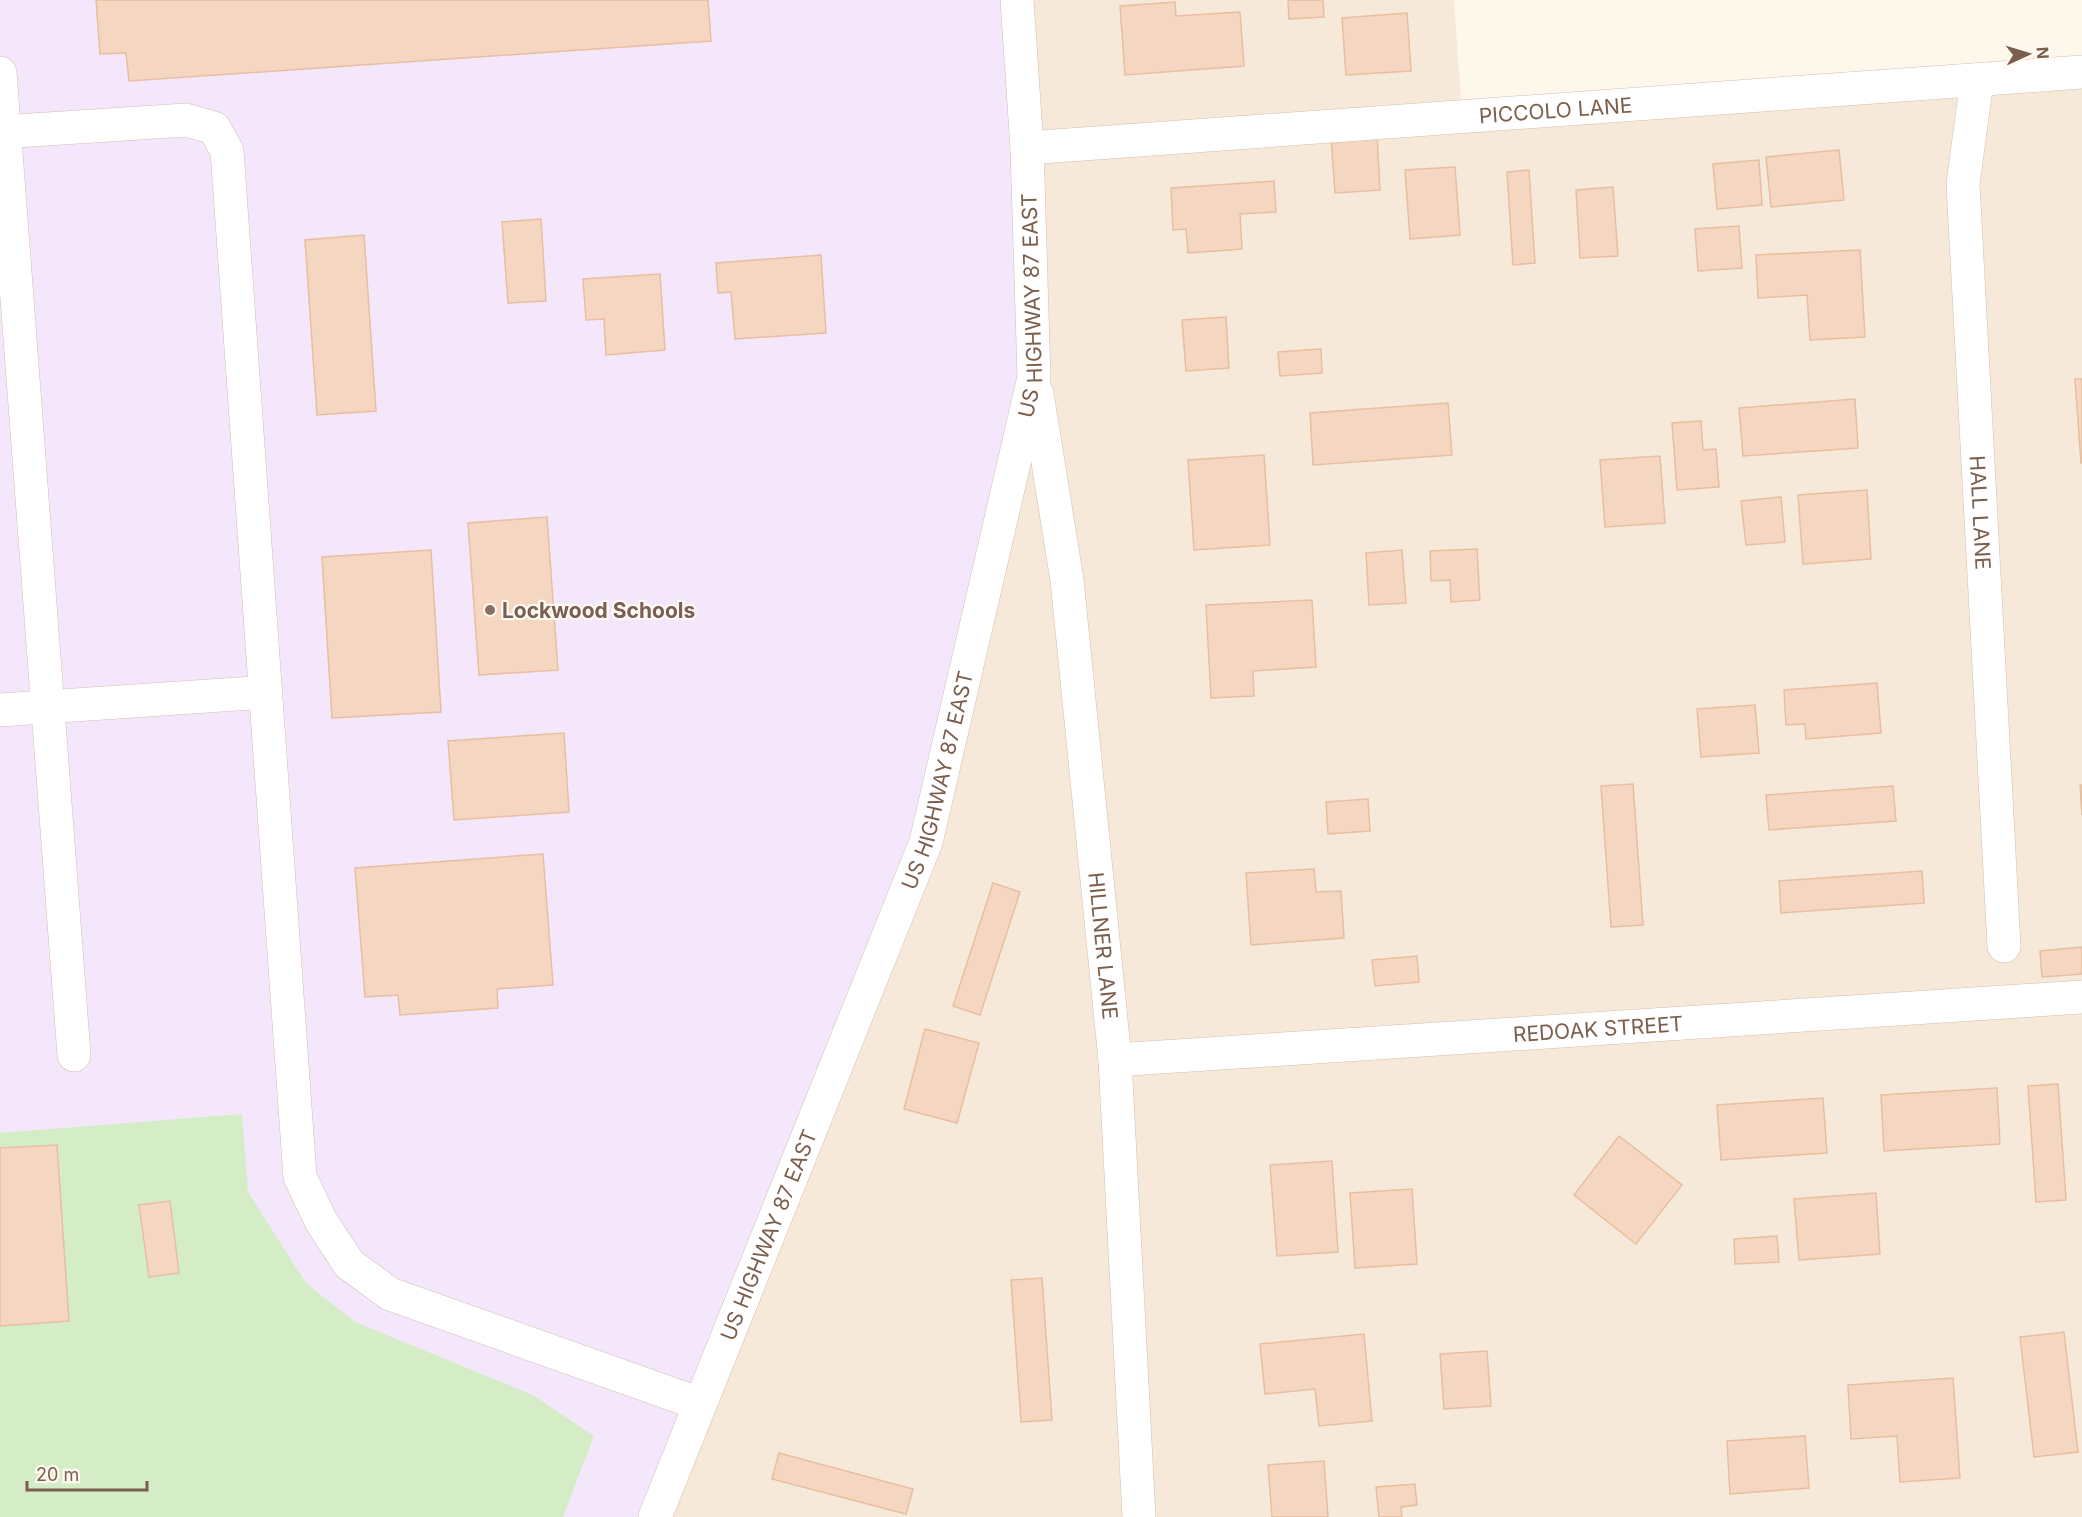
<svg xmlns="http://www.w3.org/2000/svg" width="2082" height="1517" viewBox="0 0 2082 1517" font-family="Inter,sans-serif">
	<style>
		.residential { fill: #f6e9d9 }
		.education { fill: #f4e7fb }
		.green { fill: #d5edc7 }
		.building { fill: #f5d7c1; stroke: #e8bea0; stroke-width: 1.5 }
		.lines { fill: none; stroke-linecap: round; stroke-linejoin: round }
		.minor-casing { stroke: #d2bfaf; stroke-width: 34 }
		.minor { stroke: #fff; stroke-width: 33 }
		.education-dot { fill: #8d6e63; stroke: #fffaf2; stroke-width: 2 }
		.labels { text-anchor: middle; dominant-baseline: central; stroke-width: 4.5; stroke-linejoin: round; paint-order: stroke }
		.street-label { font-size: 21px; fill: #7b5e4b; stroke: #fffaf2 }
		.education-label { font-size: 21px; font-weight: bold; fill: #785e54; stroke: #fffaf2; text-anchor: start }
	</style>
	<rect width="100%" height="100%" fill="#fef7eb"/>
	<path class="residential" d="M1017 0H1454L1462 117 2082 72V1517H658Z"/>
	<path class="education" d="M0 0H1017L1034 377 926 842 660 1517H0Z"/>
	<path class="green" d="M242 1114 248 1192 306 1283 355 1322 533 1395 594 1436 563 1517H0V1133Z"/>
	<g class="building">
		<path d="M96 0H708L711 41 129 81 126 53 100 54Z"/>
		<path d="M1288 0H1323L1324 17 1289 19Z"/>
		<path d="M1175 2 1176 16 1240 12 1244 66 1125 75 1120 6Z"/>
		<path d="M1407 13 1411 71 1346 75 1342 18Z"/>
		<path d="M1377 135 1380 190 1335 193 1331 138Z"/>
		<path d="M1839 150 1844 200 1771 207 1766 157Z"/>
		<path d="M1759 160 1762 205 1717 209 1713 164Z"/>
		<path d="M1455 167 1460 235 1410 239 1405 170Z"/>
		<path d="M1529 170 1535 263 1513 265 1507 172Z"/>
		<path d="M1274 181 1276 212 1240 214 1242 249 1188 253 1186 229 1173 230 1171 188Z"/>
		<path d="M1613 187 1618 256 1580 258 1576 190Z"/>
		<path d="M541 219 546 301 508 303 502 222Z"/>
		<path d="M1739 226 1742 268 1698 271 1695 229Z"/>
		<path d="M364 235 376 411 317 415 305 240Z"/>
		<path d="M1860 250 1865 337 1810 340 1807 295 1758 298 1756 255Z"/>
		<path d="M821 255 826 333 735 339 731 292 718 293 716 263Z"/>
		<path d="M660 274 665 350 606 355 604 319 586 320 583 279Z"/>
		<path d="M1226 317 1229 368 1186 371 1182 320Z"/>
		<path d="M1321 349 1322 373 1280 376 1278 352Z"/>
		<path d="M2075 379H2082V463H2081Z"/>
		<path d="M1855 399 1858 448 1743 456 1739 408Z"/>
		<path d="M1448 403 1452 455 1313 465 1310 413Z"/>
		<path d="M1701 421 1703 450 1716 449 1719 487 1677 490 1672 423Z"/>
		<path d="M1264 455 1270 545 1194 550 1188 460Z"/>
		<path d="M1660 456 1665 523 1605 527 1600 460Z"/>
		<path d="M1867 490 1871 559 1803 564 1798 495Z"/>
		<path d="M1781 497 1785 542 1746 545 1741 501Z"/>
		<path d="M547 517 558 670 479 675 468 523Z"/>
		<path d="M1477 549 1480 600 1451 602 1450 580 1431 581 1430 551Z"/>
		<path d="M431 550 441 712 332 718 322 557Z"/>
		<path d="M1402 550 1406 603 1369 605 1366 553Z"/>
		<path d="M1312 600 1316 667 1253 671 1254 696 1211 698 1206 605Z"/>
		<path d="M1877 683 1881 733 1806 739 1805 724 1786 725 1784 690Z"/>
		<path d="M1755 705 1759 753 1701 757 1697 709Z"/>
		<path d="M564 733 569 812 454 820 448 741Z"/>
		<path d="M1633 784 1643 925 1611 927 1601 786Z"/>
		<path d="M2080 785H2082V815Z"/>
		<path d="M1893 786 1896 821 1769 830 1766 795Z"/>
		<path d="M1368 799 1370 831 1328 834 1326 802Z"/>
		<path d="M543 854 553 985 497 989 498 1008 400 1015 398 995 365 997 355 868Z"/>
		<path d="M1314 869 1316 892 1341 891 1344 938 1251 945 1246 873Z"/>
		<path d="M1922 871 1924 903 1781 913 1779 881Z"/>
		<path d="M993 883 1020 892 980 1015 953 1006Z"/>
		<path d="M2082 947V974L2042 977 2040 951Z"/>
		<path d="M1417 956 1419 982 1375 986 1372 960Z"/>
		<path d="M925 1029 979 1043 957 1123 904 1109Z"/>
		<path d="M2058 1084 2066 1200 2036 1202 2028 1086Z"/>
		<path d="M1997 1088 2000 1144 1884 1151 1881 1095Z"/>
		<path d="M1823 1098 1827 1153 1721 1160 1717 1105Z"/>
		<path d="M1619 1136 1682 1185 1636 1244 1574 1195Z"/>
		<path d="M57 1145 69 1321 0 1326V1148Z"/>
		<path d="M1332 1161 1338 1252 1277 1256 1270 1165Z"/>
		<path d="M1412 1189 1417 1264 1355 1268 1350 1193Z"/>
		<path d="M1876 1193 1880 1254 1799 1260 1794 1199Z"/>
		<path d="M170 1201 179 1273 149 1277 139 1205Z"/>
		<path d="M1777 1236 1779 1262 1735 1264 1734 1239Z"/>
		<path d="M1042 1278 1052 1420 1021 1422 1011 1280Z"/>
		<path d="M2064 1332 2078 1452 2034 1457 2020 1337Z"/>
		<path d="M1364 1334 1372 1421 1319 1426 1315 1389 1265 1394 1260 1344Z"/>
		<path d="M1487 1351 1491 1406 1444 1409 1440 1354Z"/>
		<path d="M1953 1378 1960 1478 1900 1482 1897 1436 1851 1439 1848 1385Z"/>
		<path d="M1805 1436 1809 1488 1730 1494 1727 1441Z"/>
		<path d="M779 1453 913 1489 906 1514 772 1479Z"/>
		<path d="M1324 1461 1328 1517H1272L1268 1465Z"/>
		<path d="M1415 1484 1417 1505 1401 1507 1402 1517H1379L1376 1487Z"/>
	</g>
	<g class="lines">
		<g class="minor-casing">
			<g id="minor">
				<path d="M0 73 74 1055"/>
				<path id="s1" d="M1977 80 1963 184 2004 946"/>
				<path d="M0 132 186 120 214 128 227 151 300 1177 321 1221 349 1264 390 1294 700 1404"/>
				<path id="s2" d="M1027 148 2082 72"/>
				<path id="s3" d="M1037 394 1067 580 1115 1060 1139 1517"/>
				<path d="M0 710 266 692"/>
				<path id="s4" d="M1115 1060 2082 997"/>
				<path id="s5" d="M655 1517 926 842 1034 377 1027 148 1017 0"/>
			</g>
		</g>
		<use href="#minor" class="minor"/>
	</g>
	<circle class="education-dot" cx="490" cy="610" r="6"/>
	<g class="labels">
		<g class="street-label">
			<text stroke="none"><textPath href="#s2" startOffset="530">PICCOLO LANE</textPath></text>
			<text stroke="none"><textPath href="#s5" startOffset="1276">US HIGHWAY 87 EAST</textPath></text>
			<text stroke="none"><textPath href="#s1" startOffset="434">HALL LANE</textPath></text>
			<text stroke="none"><textPath href="#s5" startOffset="790">US HIGHWAY 87 EAST</textPath></text>
			<text stroke="none"><textPath href="#s3" startOffset="556">HILLNER LANE</textPath></text>
			<text stroke="none"><textPath href="#s4" startOffset="484">REDOAK STREET</textPath></text>
			<text stroke="none"><textPath href="#s5" startOffset="304">US HIGHWAY 87 EAST</textPath></text>
		</g>
		<g class="education-label">
			<text x="502" y="610">Lockwood Schools</text>
		</g>
	</g>
	<g transform="translate(2028 54) rotate(86)" stroke="#fffaf2" stroke-width="4.5" paint-order="stroke">
	<path d="M0-4.5L10 22L0 15L-10 22Z" fill="#7b5e4b"/>
	<text y="-9" font-size="16" font-weight="bold" text-anchor="middle" fill="#7b5e4b">N</text>
	</g>
	<path d="M27 1481v9h120v-9" fill="none" stroke="#7b5e4b" stroke-width="3"/>
	<text x="36" y="1481" font-size="18" fill="#7b5e4b" stroke="#fffaf2" stroke-width="4.5" paint-order="stroke">20 m</text>
</svg>
